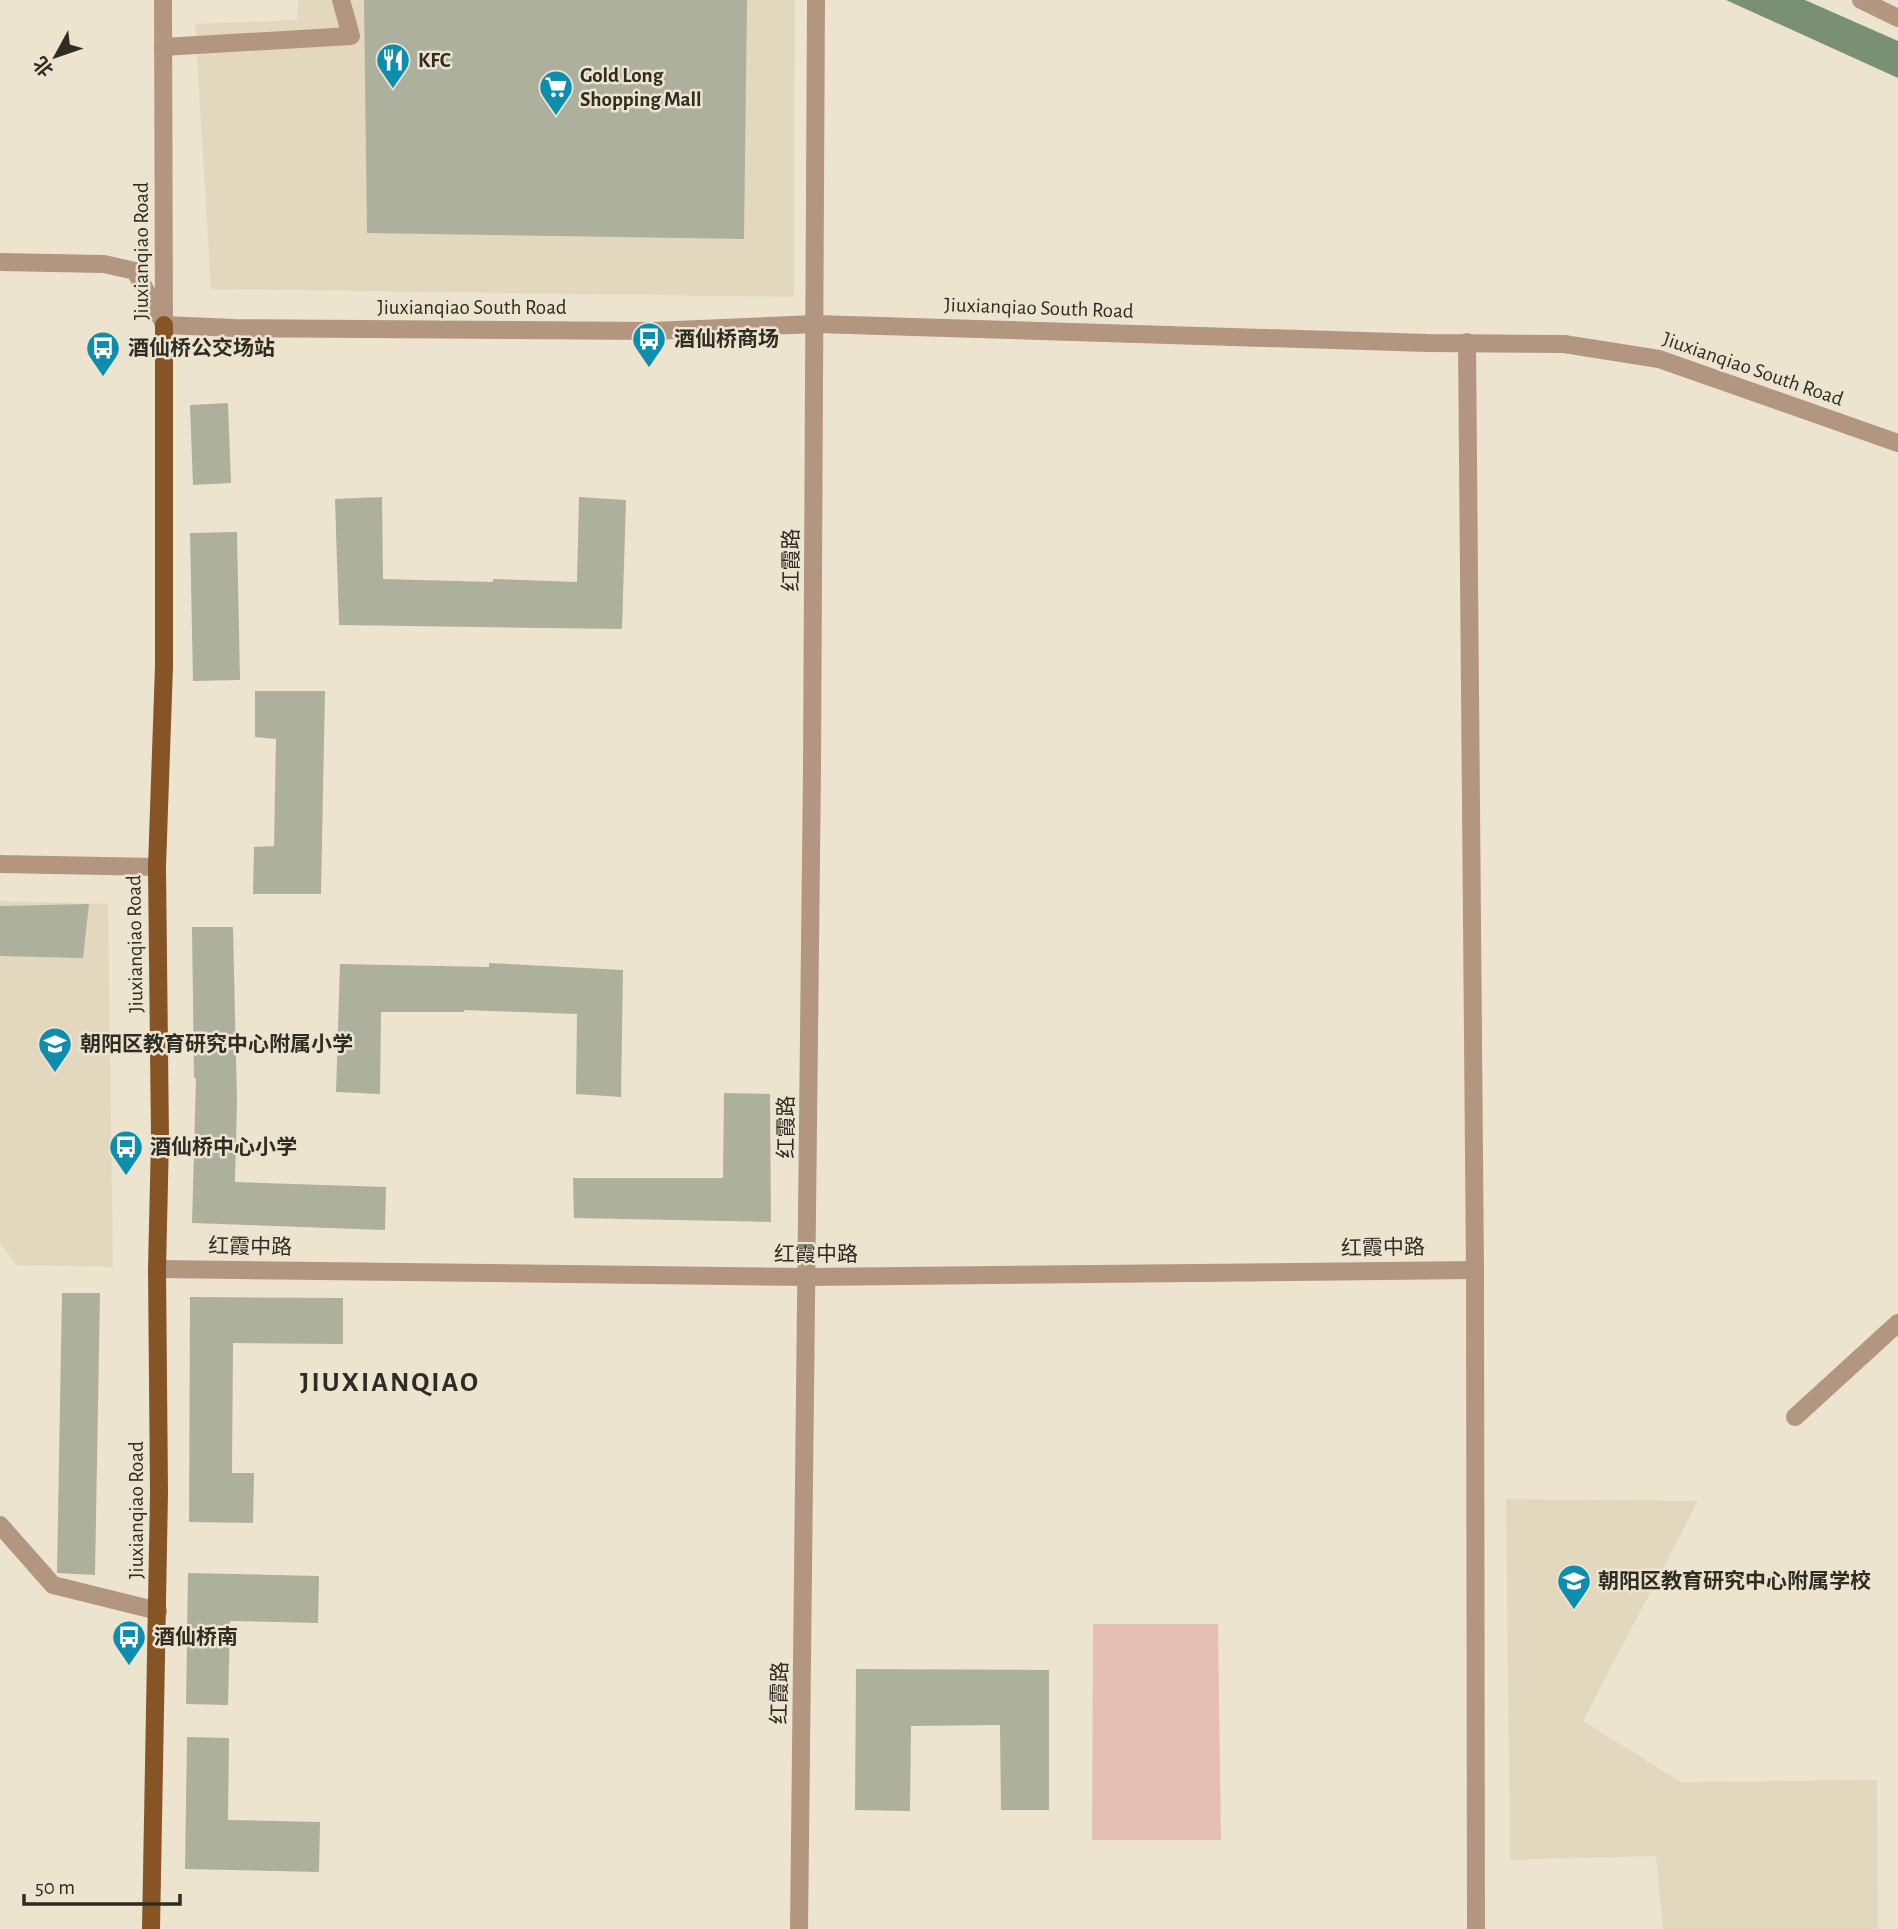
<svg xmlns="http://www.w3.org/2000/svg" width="1898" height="1929" viewBox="0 0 1898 1929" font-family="'Alegreya Sans','Noto Sans SC',sans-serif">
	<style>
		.built { fill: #e3d8bd }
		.pitch { fill: #e5bfb5 }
		.water { fill: #799076 }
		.building { fill: #adb09c }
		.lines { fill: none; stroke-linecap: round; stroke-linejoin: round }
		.minor { stroke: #b3967f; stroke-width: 18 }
		.major { stroke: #865425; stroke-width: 18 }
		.labels { text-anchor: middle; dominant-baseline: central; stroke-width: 5; stroke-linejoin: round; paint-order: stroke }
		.poi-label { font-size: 21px; font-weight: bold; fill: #2f2c24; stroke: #ede4d0; text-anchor: start }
		.street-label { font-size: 21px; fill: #2f2c24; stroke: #ede4d0 }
		.district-label { font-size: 28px; font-weight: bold; letter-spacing: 2px; fill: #2f2c24; stroke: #ede4d0 }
	</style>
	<rect width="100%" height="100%" fill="#ede4d0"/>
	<g class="built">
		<path d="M298 0H795L794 297 211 289 195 24 297 20Z"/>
		<path d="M0 901 108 904 113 1267 17 1265 0 1244Z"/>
		<path d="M1506 1499 1698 1501 1583 1721 1681 1782 1877 1780 1878 1929H1663L1656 1856 1510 1860Z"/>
	</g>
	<path class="pitch" d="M1093 1624H1218L1221 1840H1092Z"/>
	<path class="water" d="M1726 0H1805L1898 41V78Z"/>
	<g class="building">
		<path d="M364 0H747L744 239 367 233Z"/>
		<path d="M228 403 231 483 193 485 190 405Z"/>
		<path d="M382 497 383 579 493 582V579L577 582 579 497 626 500 622 629 339 625 335 499Z"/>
		<path d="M237 532 240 680 193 681 190 533Z"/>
		<path d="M255 691H325L321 894H253L254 847 274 846 276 739 255 737Z"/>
		<path d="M89 904 83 958 0 956V906Z"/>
		<path d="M192 927H233L237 1100 235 1182 386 1187 385 1230 192 1223 196 1078H194Z"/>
		<path d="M489 963 623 970 621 1097 576 1094 577 1014 464 1010V1012H381L380 1094 336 1092 340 964 489 967Z"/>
		<path d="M724 1093 770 1094 771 1222 574 1218 573 1178H723Z"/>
		<path d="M62 1293H100L95 1575 57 1573Z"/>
		<path d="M190 1297 343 1298V1344L233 1343 232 1473H254L253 1523 189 1522Z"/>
		<path d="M188 1573 319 1576 318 1623 230 1621 228 1705 186 1704Z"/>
		<path d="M856 1669 1049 1670V1810H1001L1000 1725 911 1726 910 1811 855 1810Z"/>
		<path d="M187 1737 229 1738 228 1820 320 1822 319 1872 185 1869Z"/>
	</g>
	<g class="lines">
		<g class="minor">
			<path d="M163 0 164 325"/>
			<path d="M1861 0 1898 18"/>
			<path d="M163 47 351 36 341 0"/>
			<path d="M0 262 104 264 135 271 163 322"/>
			<path d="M164 325 234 328 652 331 816 324 1427 343 1564 344 1659 359 1898 443"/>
			<path d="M1467 342 1475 1270 1476 1929"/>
			<path d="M0 864 157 867"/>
			<path d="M157 1269 808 1277 1475 1270"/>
			<path d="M1795 1417 1898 1323"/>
			<path d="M0 1525 53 1585 158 1611"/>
			<path d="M799 1929 812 768 816 0"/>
		</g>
		<path class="major" d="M151 1929 159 1492 157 1269 160 1139 157 867 164 666V325"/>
	</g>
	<defs>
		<g id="restaurant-pin" transform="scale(1.75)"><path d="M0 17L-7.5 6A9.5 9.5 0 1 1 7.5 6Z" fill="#0e8eae" stroke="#ede4d0"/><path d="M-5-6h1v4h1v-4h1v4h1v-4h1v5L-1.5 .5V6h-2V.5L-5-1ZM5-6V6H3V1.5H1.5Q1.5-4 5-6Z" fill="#fff"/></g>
		<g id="supermarket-pin" transform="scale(1.75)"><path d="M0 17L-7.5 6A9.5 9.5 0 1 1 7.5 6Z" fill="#0e8eae" stroke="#ede4d0"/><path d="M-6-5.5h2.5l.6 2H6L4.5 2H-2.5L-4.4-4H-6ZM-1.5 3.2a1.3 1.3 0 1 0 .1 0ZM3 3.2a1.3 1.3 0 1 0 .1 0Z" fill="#fff"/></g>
		<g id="bus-pin" transform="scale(1.75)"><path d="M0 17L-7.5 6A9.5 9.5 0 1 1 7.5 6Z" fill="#0e8eae" stroke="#ede4d0"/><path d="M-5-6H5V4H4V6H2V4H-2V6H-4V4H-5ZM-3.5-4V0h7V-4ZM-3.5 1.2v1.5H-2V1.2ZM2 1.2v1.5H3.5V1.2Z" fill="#fff"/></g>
		<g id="school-pin" transform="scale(1.75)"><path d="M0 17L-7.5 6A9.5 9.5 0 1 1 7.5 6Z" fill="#0e8eae" stroke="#ede4d0"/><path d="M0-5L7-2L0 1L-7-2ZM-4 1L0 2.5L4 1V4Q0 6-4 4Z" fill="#fff"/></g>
	</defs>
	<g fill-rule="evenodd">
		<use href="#restaurant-pin" x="393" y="60"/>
		<use href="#supermarket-pin" x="556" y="87"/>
		<use href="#bus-pin" x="649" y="339"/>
		<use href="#bus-pin" x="103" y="348"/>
		<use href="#school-pin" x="55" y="1044"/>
		<use href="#bus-pin" x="126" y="1147"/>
		<use href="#school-pin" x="1574" y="1581"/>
		<use href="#bus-pin" x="129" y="1637"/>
	</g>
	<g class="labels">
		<g class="poi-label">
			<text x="418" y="60">KFC</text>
			<text x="580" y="75">Gold Long<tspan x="580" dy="24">Shopping Mall</tspan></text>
			<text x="674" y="339">酒仙桥商场</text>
			<text x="128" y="348">酒仙桥公交场站</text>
			<text x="80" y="1044">朝阳区教育研究中心附属小学</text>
			<text x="150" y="1147">酒仙桥中心小学</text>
			<text x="1598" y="1581">朝阳区教育研究中心附属学校</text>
			<text x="154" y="1637">酒仙桥南</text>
		</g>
		<g class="street-label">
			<text transform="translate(141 251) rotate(-90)">Jiuxianqiao Road</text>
			<text x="472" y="307">Jiuxianqiao South Road</text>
			<text transform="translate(1039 308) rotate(2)">Jiuxianqiao South Road</text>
			<text transform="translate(1753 369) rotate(19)">Jiuxianqiao South Road</text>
			<text transform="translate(791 560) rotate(-90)">红霞路</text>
			<text transform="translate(135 944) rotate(-91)">Jiuxianqiao Road</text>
			<text transform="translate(786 1127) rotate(-90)">红霞路</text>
			<text transform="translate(250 1247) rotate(1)">红霞中路</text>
			<text transform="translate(1383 1248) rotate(-1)">红霞中路</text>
			<text x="816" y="1254">红霞中路</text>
			<text transform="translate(136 1510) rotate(-90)">Jiuxianqiao Road</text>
			<text transform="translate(780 1693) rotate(-89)">红霞路</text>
		</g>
		<g class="district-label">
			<text x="390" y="1383">JIUXIANQIAO</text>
		</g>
	</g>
	<g transform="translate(56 56) rotate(230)" stroke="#ede4d0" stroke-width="5" paint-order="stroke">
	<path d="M0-5L12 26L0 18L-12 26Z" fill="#2f2c24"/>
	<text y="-10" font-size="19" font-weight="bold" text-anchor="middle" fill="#2f2c24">北</text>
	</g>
	<path d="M24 1894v10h156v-10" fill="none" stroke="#2f2c24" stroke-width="3.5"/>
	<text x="35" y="1894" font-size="21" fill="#2f2c24" stroke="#ede4d0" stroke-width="5" paint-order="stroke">50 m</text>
</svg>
